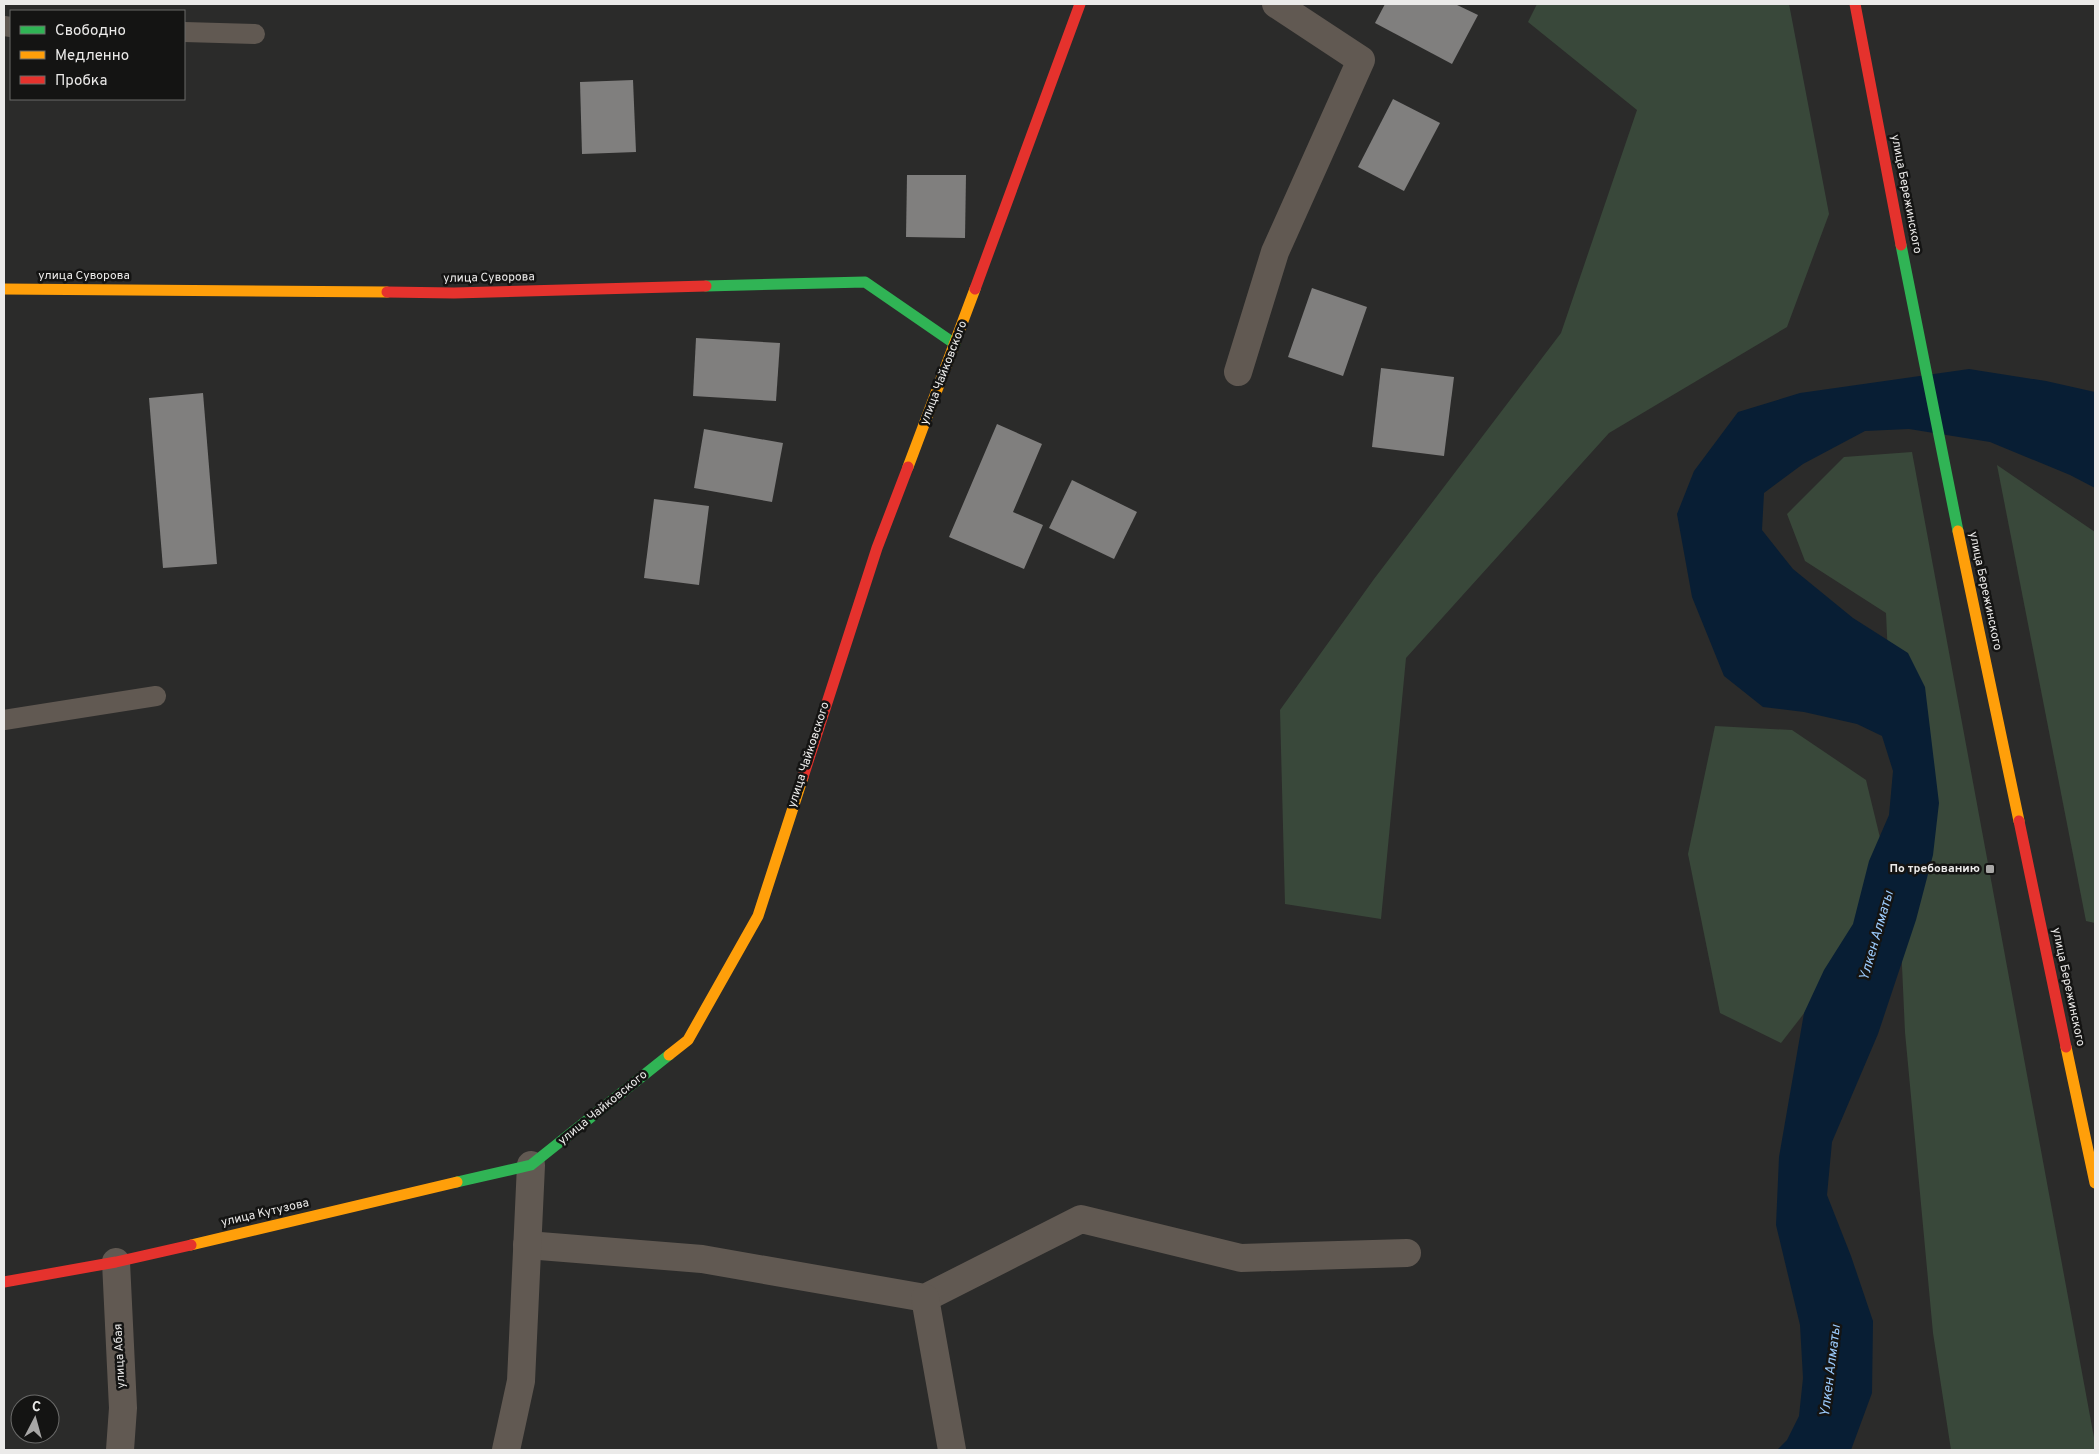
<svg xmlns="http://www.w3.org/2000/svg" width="2099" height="1454" viewBox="0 0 2099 1454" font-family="Overpass,sans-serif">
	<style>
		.green { fill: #39483a }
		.water { fill: #081e34 }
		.building { fill: #807f7e }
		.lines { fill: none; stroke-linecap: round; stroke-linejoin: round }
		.lane { stroke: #615952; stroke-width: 20 }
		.street { stroke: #615952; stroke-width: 28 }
		.fast { stroke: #30b455; stroke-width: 11 }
		.slow { stroke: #ff9f0a; stroke-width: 11 }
		.jam { stroke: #e5322d; stroke-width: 11 }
		.poi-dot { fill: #a8a7a6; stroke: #141413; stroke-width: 2 }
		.labels { text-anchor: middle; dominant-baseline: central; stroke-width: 5; stroke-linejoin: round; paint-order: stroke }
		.street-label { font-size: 12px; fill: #ebeae9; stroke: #141413 }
		.poi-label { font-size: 12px; font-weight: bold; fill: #ebeae9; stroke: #141413; text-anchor: end }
		.water-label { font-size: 14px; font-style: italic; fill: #9bc9fa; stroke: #141413 }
	</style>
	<rect width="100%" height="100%" fill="#2b2b2a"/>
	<g class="green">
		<path d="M1537 4H1789L1829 214 1787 327 1609 433 1406 658 1381 919 1285 904 1280 710 1374 579 1561 333 1637 110 1528 22Z"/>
		<path d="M1912 452 2095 1443V1450H1951L1933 1333 1905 1032 1886 613 1805 561 1787 514 1844 457Z"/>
		<path d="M1997 465 2095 532V923L2086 921Z"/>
		<path d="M1715 726 1792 730 1866 780 1883 850 1843 963 1781 1043 1720 1013 1688 854Z"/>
	</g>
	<path class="water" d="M1969 369 2046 381 2095 392V488L2070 475 1990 442 1909 429 1865 431 1803 464 1764 493 1762 530 1793 569 1853 618 1908 653 1925 687 1939 803 1933 855 1916 920 1878 1034 1832 1142 1827 1195 1851 1256 1873 1321 1872 1393 1851 1450H1777L1787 1440 1799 1416 1803 1378 1800 1325 1776 1225 1779 1157 1804 1013 1824 970 1853 924 1869 861 1889 815 1893 771 1882 736 1857 724 1804 712 1763 707 1724 676 1692 597 1677 514 1694 471 1738 412 1800 393Z"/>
	<g class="building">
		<path d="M1385 4H1455L1478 15 1452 64 1375 23Z"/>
		<path d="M633 80 636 152 582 154 580 82Z"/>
		<path d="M1393 99 1440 123 1404 191 1358 167Z"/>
		<path d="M907 175H966L965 238 906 237Z"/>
		<path d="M1312 288 1367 307 1343 376 1288 357Z"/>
		<path d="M696 338 780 343 776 401 693 396Z"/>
		<path d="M1381 368 1454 377 1444 456 1372 447Z"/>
		<path d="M203 393 217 564 163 568 149 398Z"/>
		<path d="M997 424 1042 444 1013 512 1043 525 1024 569 949 537Z"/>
		<path d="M704 429 783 443 772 502 694 488Z"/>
		<path d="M1072 480 1137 512 1114 559 1049 528Z"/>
		<path d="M654 499 709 506 699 585 644 578Z"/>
	</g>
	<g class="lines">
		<g class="lane">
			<path d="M4 26 11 27"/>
			<path d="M184 32 255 34"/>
			<path d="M4 720 156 696"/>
		</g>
		<g class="street">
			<path d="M1238 372 1275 252 1361 60 1276 4"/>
			<path d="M527 1245 702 1259 925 1298 1081 1219 1241 1258 1407 1253"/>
			<path d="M116 1262 123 1408 120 1450"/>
			<path d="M925 1298 952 1450"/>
			<path d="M506 1450 521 1381 531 1165"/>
		</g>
		<g class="fast">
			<path d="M1901 245 1958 531"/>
			<path d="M706 286 865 282 955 344"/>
			<path d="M457 1182 531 1165 669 1055"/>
		</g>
		<g class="slow">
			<path d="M4 289 387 292"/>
			<path d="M908 467 975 289"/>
			<path d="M1958 531 2019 821"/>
			<path d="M2066 1047 2095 1183"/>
			<path d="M669 1055 688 1040 758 916 803 777"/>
			<path d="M191 1245 457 1182"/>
		</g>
		<g class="jam">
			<path d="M1855 4 1901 245"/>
			<path d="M975 289 1080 4"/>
			<path d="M387 292 454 293 706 286"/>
			<path d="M803 777 877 548 908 467"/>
			<path d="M2019 821 2066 1047"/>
			<path d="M4 1282 116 1262 191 1245"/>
		</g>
	</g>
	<rect class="poi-dot" x="1985" y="864" width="10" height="10" rx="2.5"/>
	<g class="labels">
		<g class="street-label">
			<text transform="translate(1906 194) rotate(79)">улица Бережинского</text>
			<text x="84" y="276">улица Суворова</text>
			<text transform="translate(489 278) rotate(-1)">улица Суворова</text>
			<text transform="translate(944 373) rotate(-69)">улица Чайковского</text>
			<text transform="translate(1985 591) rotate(78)">улица Бережинского</text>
			<text transform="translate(809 755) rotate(-72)">улица Чайковского</text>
			<text transform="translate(2068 987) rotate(78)">улица Бережинского</text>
			<text transform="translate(603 1108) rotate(-39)">улица Чайковского</text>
			<text transform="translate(265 1213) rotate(-13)">улица Кутузова</text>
			<text transform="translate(120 1356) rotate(-93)">улица Абая</text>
		</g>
		<g class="poi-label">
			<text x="1980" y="869">По требованию</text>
		</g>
		<g class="water-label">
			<text transform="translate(1877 936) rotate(-74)">Үлкен Алматы</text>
			<text transform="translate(1831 1371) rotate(-83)">Үлкен Алматы</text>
		</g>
	</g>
	<rect width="2099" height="1454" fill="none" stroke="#ebeae9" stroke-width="10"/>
	<rect x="10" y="10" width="175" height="90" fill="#141413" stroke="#6a6a69"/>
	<rect x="20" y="26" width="25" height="8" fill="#30b455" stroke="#6a6a69"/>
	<text x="55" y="35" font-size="15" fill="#ebeae9">Свободно</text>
	<rect x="20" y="51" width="25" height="8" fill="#ff9f0a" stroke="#6a6a69"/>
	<text x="55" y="60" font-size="15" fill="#ebeae9">Медленно</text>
	<rect x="20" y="76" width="25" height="8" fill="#e5322d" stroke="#6a6a69"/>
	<text x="55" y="85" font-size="15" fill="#ebeae9">Пробка</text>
	<g transform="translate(35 1419) rotate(6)"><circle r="24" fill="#141413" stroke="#6a6a69"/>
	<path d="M0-4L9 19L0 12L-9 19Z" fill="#a8a7a6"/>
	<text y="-8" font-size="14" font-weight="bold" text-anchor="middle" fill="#ebeae9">С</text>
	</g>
</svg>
